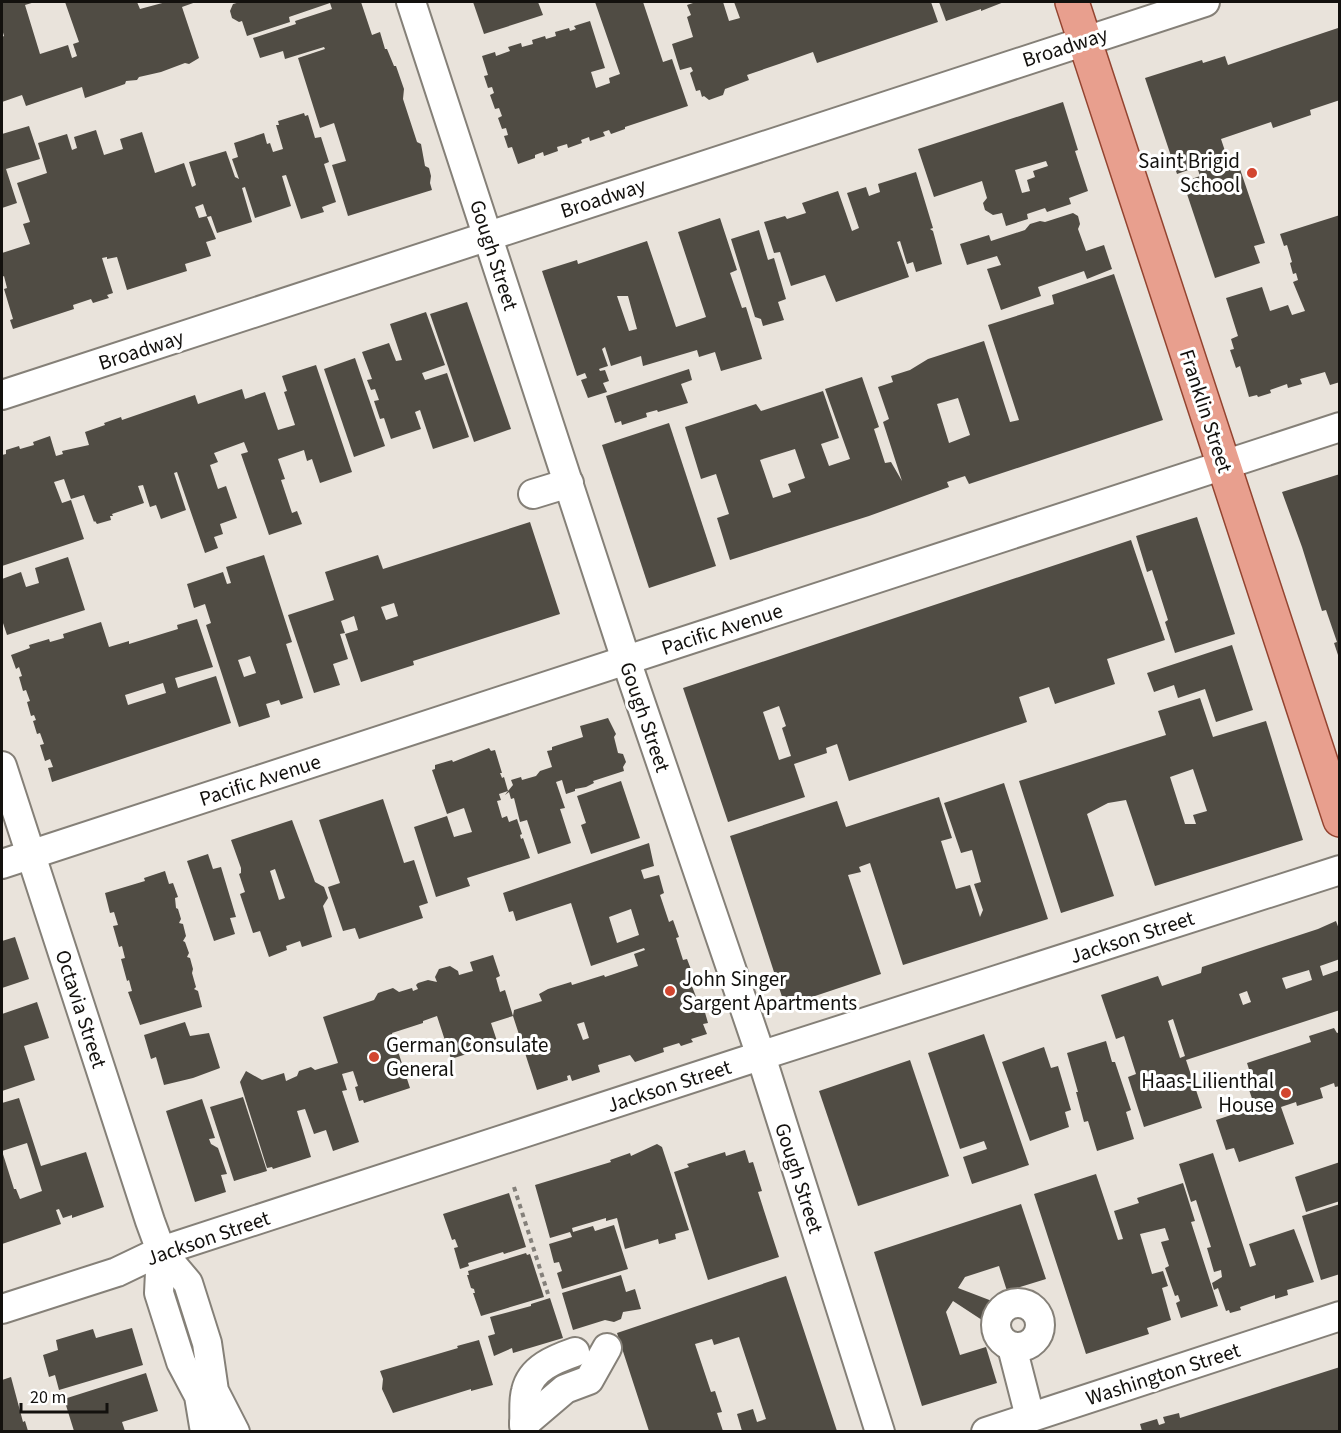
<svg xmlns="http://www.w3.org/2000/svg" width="1341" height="1433" viewBox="0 0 1341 1433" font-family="'Source Sans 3',sans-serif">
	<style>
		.building { fill: #504c44; fill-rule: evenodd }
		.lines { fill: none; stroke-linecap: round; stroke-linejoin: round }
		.minor-casing { stroke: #858078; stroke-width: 32 }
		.major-casing { stroke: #934430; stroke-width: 36 }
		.path { stroke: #84807a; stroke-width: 4; stroke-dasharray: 4.5 4.5; stroke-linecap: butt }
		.minor { stroke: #fff; stroke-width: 28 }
		.major { stroke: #e89f8e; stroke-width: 33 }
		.poi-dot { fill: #d24630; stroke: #fff; stroke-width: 2 }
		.labels { text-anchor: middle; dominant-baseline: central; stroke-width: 6; stroke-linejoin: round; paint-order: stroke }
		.street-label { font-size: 21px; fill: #13110e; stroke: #fff }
		.poi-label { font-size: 21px; fill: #13110e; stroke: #fff; text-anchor: end }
	</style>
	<rect width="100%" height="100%" fill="#e9e3db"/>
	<g class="building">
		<path d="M2 2H35L25 5 40 54 68 45 72 58 77 56 73 44 79 42 65 2H137L140 9 166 2H196L182 7 199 58 189 64 185 63 161 72 139 77 137 80 126 81 125 84 85 98 82 87 26 106 22 95 2 102V37L4 36 2 29Z"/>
		<path d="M240 2H361L372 35 380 32 385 49H387L394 66H396L404 89 403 99 417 142 421 144 425 166 429 168 431 176 430 183 432 190 348 216 332 165 346 161 334 123 320 128 298 58 325 49 324 47 285 59 283 51 260 58 253 38 296 24 295 21 332 9 330 3 289 17 290 22 247 36 242 21 239 22 232 18 230 11 233 4Z"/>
		<path d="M473 2H538L543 15 484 34Z"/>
		<path d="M595 2H643L663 62 672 59 688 106 625 127V129L611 134 609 130 603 132 605 136 590 141 589 137 581 140 582 143 568 148 567 144 557 147 558 151 544 156 543 152 535 155V158L518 164 512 147 508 148 504 136 508 135 506 128 502 129 498 118 502 116 499 108 495 109 490 95 494 93 492 87 488 88 484 76 488 75 482 56 495 52 496 56 510 51 508 47 521 43 522 47 533 44 532 40 545 36 546 39 556 36 555 32 569 28 570 31 576 29 574 26 590 21 605 68 591 72 596 88 610 83 609 78 620 74Z"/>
		<path d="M696 2H723L729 21 740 18 734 2H931L938 22 817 63 813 52 779 64 747 75 749 80 725 89 723 95 709 100 704 96 702 97 700 90 696 91 690 73 693 71 691 67 680 70 672 44 693 37 687 17 691 15 687 5Z"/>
		<path d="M939 2H1004L981 11V9L946 21Z"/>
		<path d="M1338 28 1340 100 1310 110 1311 115 1273 128 1271 122 1221 139 1231 169 1239 166 1265 243 1254 246 1260 263 1215 278 1183 182 1200 176 1197 167 1177 174 1145 78 1202 60 1203 63 1225 56 1228 65Z"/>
		<path d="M1063 102 1078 150 1075 151 1088 191 1069 198 1071 204 1047 212 1045 208 1027 214 1028 219 1006 226 1002 213 993 215 985 210 983 203 987 198 982 181 934 197 918 149ZM1046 161 1048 166 1033 171 1035 177 1027 180 1030 191 1022 193 1015 170Z"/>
		<path d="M304 113 305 116 308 115 315 138 321 137 329 162 324 164 336 202 322 207 324 212 301 219 286 175 282 176 291 206 255 218 245 187 242 188 252 222 217 233 211 216 207 217 216 239 206 242 211 256 185 264 187 271 127 290 117 257 107 259V257L102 258 113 293 107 295 109 298 93 303 91 299 73 305 74 309 13 329 10 320 13 319 4 289 7 288 4 276 2 277V253L30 244 23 224 30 222 17 183 47 173 38 143 67 134 72 150 77 148 74 137 96 130 104 155 123 149 120 139 142 132 155 173 184 163 192 187 196 185 189 162 226 151 235 177 239 179 232 159 238 157 234 143 264 133 267 144 270 143 273 152 283 149 276 125H279L278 121ZM203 204 207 216 199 218 195 207Z"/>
		<path d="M29 126 40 159 6 169 17 203 2 208V134Z"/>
		<path d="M916 172 933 228 930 229 933 231 942 264 916 272 913 262 907 264 900 241 897 242 909 277 836 302 825 275 791 286 780 252 774 253 764 222 785 216 787 219 806 213 802 203 838 191 852 231 859 228 847 193 866 187 869 196 880 192 878 184Z"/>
		<path d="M1073 213 1078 216 1080 224 1078 229 1086 251 1104 245 1112 269 1087 279 1084 271 1038 287 1041 296 1001 310 987 269 1001 265 997 256 967 265 960 244 989 235 991 241 1025 230 1030 224 1040 221 1045 222Z"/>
		<path d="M1340 215V382L1330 385 1325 372 1300 379 1302 384 1288 388 1287 384 1270 390 1271 393 1258 397 1257 395 1249 397 1240 366 1236 368 1230 350 1234 349 1231 339 1238 336 1226 298 1262 287 1270 311 1288 305 1292 315 1305 311 1293 282 1298 280 1296 273 1293 274 1290 263 1292 262 1287 245 1284 246 1280 234Z"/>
		<path d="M720 218 737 270 730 273 742 308 746 307 762 359 721 371 715 352 699 357 697 350 643 366 641 356 611 366 605 347 602 349 608 366 599 369 600 371 605 370 609 381 603 383 607 392 588 398 581 380 587 378 585 373 577 376 542 271 577 260 578 264 647 241 676 327 706 317 678 232ZM617 296H628L637 329 629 331Z"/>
		<path d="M759 230 768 260 774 258 786 299 778 302 784 320 763 326 761 319 755 317 731 239Z"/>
		<path d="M1114 274 1163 420 969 484 965 476 947 482 949 487 869 516 730 560 717 518 729 514 716 474 701 479 685 427 756 404 761 411 823 391 839 438 821 444 829 466 850 459 825 389 862 377 879 427 874 429 885 463 891 462 902 481 883 422 889 419 878 387 893 382 891 376 910 370 928 359 984 341 1010 422 1019 420 988 325 1054 304 1052 295ZM958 398 970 435 949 443 937 404ZM795 449 805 478 788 484 791 492 773 498 760 460Z"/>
		<path d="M467 302 511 429 474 442 430 314Z"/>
		<path d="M426 312 445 365 422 373 425 380 447 373 469 437 433 449 420 410 415 412 421 429 391 439 384 418 380 419 374 401 379 400 375 389 371 390 367 380 372 379 362 352 389 343 396 361 402 360 390 324Z"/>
		<path d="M355 358 385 446 354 457 324 369Z"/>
		<path d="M316 365 352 472 320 483 312 459 307 461 304 450 278 459 285 479 281 480 292 513 297 511 302 524 269 535 241 454 248 452 244 442 214 453 218 462 210 465 218 489 226 486 237 518 220 524 223 534 214 537 218 548 205 553 177 472 174 473 186 510 161 519 156 505 150 507 143 485 138 486 144 503 112 514 113 516H110L111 520 97 524 95 521 94 522 84 495 71 499 64 479 54 482 62 503 71 500 84 539 2 566V455L6 454V450L19 446 20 449 34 445 33 442 50 436 56 456 63 454 62 451 89 445 85 432 105 425 104 423 121 417 122 420 195 395 198 404 242 389 245 399 265 392 278 430 295 425 284 392 287 391 282 376Z"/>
		<path d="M689 369 692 380 681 384 688 403 658 412 657 410 646 413 647 417 622 425 621 421 615 423 606 396Z"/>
		<path d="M669 423 716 566 649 588 602 445Z"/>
		<path d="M1340 474V557H1338L1340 562 1339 658 1334 643 1337 642 1326 610 1322 611 1302 547 1282 492Z"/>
		<path d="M1197 517 1235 634 1175 653 1165 622 1168 620 1152 570 1147 572 1136 536Z"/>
		<path d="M530 522 560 614 413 661 414 665 361 682 345 634 358 630 354 616 341 621 345 633 340 634 348 659 333 664 340 685 314 693 288 615 334 600 325 572 378 555 383 569ZM394 603 398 616 386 620 381 607Z"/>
		<path d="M1131 540 1165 640 1107 659 1115 684 1055 704 1049 687 1019 697 1027 722 849 781 837 744 826 748 827 753 794 764 805 797 728 822 683 688ZM779 706 786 726 782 728 791 756 779 760 763 712Z"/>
		<path d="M264 555 292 642 286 644 303 698 281 705 279 700 266 704 270 717 239 727 206 625 211 623 205 604 194 608 187 584 223 572 227 584 231 583 226 567ZM250 656 256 673 244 677 238 660Z"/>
		<path d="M68 557 85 610 7 635 2 620V579L21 572 26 587 39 583 35 568Z"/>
		<path d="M197 619 213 667 175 678 178 688 216 676 231 723 52 782 48 768 53 767 50 759 45 761 40 745 44 744 40 733 37 734 33 721 36 720 34 715 31 716 27 702 30 701 26 690 23 691 19 677 22 676 19 667 16 669 11 655 30 648 29 645 49 639 50 642 64 638 63 634 101 622 109 647 129 641V644L178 629 177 625ZM163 683 166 693 128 705 125 695Z"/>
		<path d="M1232 645 1253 710 1216 722 1205 689 1178 698 1174 685 1154 692 1147 673Z"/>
		<path d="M1200 698 1213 737 1266 721 1303 840 1155 886 1126 800 1108 803 1087 814 1114 896 1061 913 1019 781 1166 735 1158 711ZM1193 769 1207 811 1193 815 1196 824H1185L1170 777Z"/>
		<path d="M608 718 616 734 614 737 618 753 623 754 626 762 623 767 624 771 593 781 594 783 586 787 575 789V791L566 794 562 780 556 782 565 808 560 809 571 843 538 854 527 820 520 822 514 798 511 799 509 792 505 795 508 791 499 794 501 800 497 801 502 818 507 816 509 822 517 819 522 834 520 835 521 839 523 838 530 858 467 878 470 886 436 897 414 827 447 816 454 837 472 832 464 808 447 814 432 770 435 769V765L452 760 453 762 489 748 491 751 495 750 502 773H500L502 778 504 777 508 791 513 785 511 780 521 777 522 780 536 776 540 771 552 767 547 751 552 750V747L583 737 580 726Z"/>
		<path d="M621 781 640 838 591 854 581 825 586 823 577 796Z"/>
		<path d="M1004 783 1048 919 903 965 870 863 859 867 861 872 848 875 881 974 785 1006 730 836 837 801 846 827 939 797 952 838 941 841 956 889 970 885 980 917 983 910 974 884 981 882 972 850 961 853 944 803Z"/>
		<path d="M383 799 404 863 414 860 428 903 419 906 423 918 359 939 355 928 343 931 328 887 340 883 319 820Z"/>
		<path d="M292 820 315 882 324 887 328 898 323 906 332 937 302 947 300 941 286 946 287 950 269 957 260 931 253 933 240 894 245 892 239 874 241 873V868L231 840ZM275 869 285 898 279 900 270 871Z"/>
		<path d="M649 843 654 866 641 870 644 879 659 875 664 893 660 895 669 922 673 920 679 937 676 938 683 960 687 959 692 972 687 973 701 1010 704 1009 708 1023 703 1024 707 1034 691 1039 693 1042 681 1046 679 1043 663 1048 664 1052 635 1062 630 1055 598 1065 600 1072 572 1081 570 1075 567 1076 568 1080 537 1090 513 1016 514 1010 542 1001 539 994 548 989 571 982 572 985 604 975 605 977 638 966 634 954 645 950 644 948 591 966 571 903 516 921 513 911 509 912 503 893ZM631 909 639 935 617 943 609 917ZM584 1022 589 1038 583 1040 577 1024Z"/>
		<path d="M208 854 213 869 221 867 236 917 230 918 235 934 214 941 187 861Z"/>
		<path d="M165 871 169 884 173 883 178 897 175 898 176 908 178 909 181 919 179 923 183 924 186 936 183 941 185 942 189 953 187 957 190 958 193 969 192 973 196 987 194 989 198 991 202 1007 140 1025 128 992 132 991 129 980 127 981 121 959 125 958 122 946 119 947 113 926 118 925 114 912 110 913 105 893 145 881 144 878Z"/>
		<path d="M1336 921 1340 932 1338 935 1340 959 1320 966 1323 976 1340 970V1010L1186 1060 1202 1108 1144 1127 1128 1077 1136 1074 1124 1036 1116 1039 1101 995 1158 976 1162 986 1201 973 1202 967 1318 929ZM1309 970 1312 980 1286 989 1282 978ZM1247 991 1251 1002 1243 1005 1239 994ZM1173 1019 1185 1056 1180 1058 1168 1021Z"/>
		<path d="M15 937 29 979 2 988V941Z"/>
		<path d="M493 955 500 976 496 978 500 992 505 990 513 1016 491 1023 498 1044 451 1059 437 1016 423 1021V1023L392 1033 410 1088 364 1103 363 1100 359 1101 355 1087 358 1086 353 1071 342 1074 347 1090 342 1091 359 1142 333 1151 326 1130 314 1134 305 1109 297 1111 311 1157 273 1169 272 1167 267 1168 240 1082 246 1071 262 1080 284 1073 286 1081 297 1076 299 1071 311 1067 315 1070 338 1063 323 1017 374 1000 378 993 393 988 399 992 412 988 413 991 418 989 416 985 418 983 428 980 437 982 435 977 439 969 450 966 458 971 459 975 473 971 470 962Z"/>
		<path d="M37 1002 49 1038 24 1046 35 1080 2 1091V1014Z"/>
		<path d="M185 1022 190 1036 209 1033 220 1068 193 1078 164 1085 156 1057 151 1059 144 1035Z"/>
		<path d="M1334 1028 1337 1033 1340 1032V1086L1335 1087 1334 1083 1320 1088 1323 1098 1297 1106 1296 1102 1281 1107 1294 1144 1239 1162 1234 1148 1226 1150 1216 1120 1255 1107 1247 1084 1253 1082 1247 1063 1311 1042 1309 1036Z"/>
		<path d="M984 1034 1029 1165 972 1184 963 1157 987 1149 984 1141 960 1149 928 1053Z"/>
		<path d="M1106 1041 1112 1062H1115L1131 1110 1126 1112 1134 1139 1097 1151 1088 1121 1084 1122 1076 1092H1078L1067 1053Z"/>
		<path d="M1044 1047 1051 1068 1058 1066 1071 1110 1065 1112 1069 1127 1030 1141 1002 1062Z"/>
		<path d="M910 1060 949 1176 858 1206 819 1091Z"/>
		<path d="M243 1097 267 1171 234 1181 210 1107Z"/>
		<path d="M19 1098 41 1166 86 1152 104 1207 72 1218V1215L63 1218 59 1209 56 1210 61 1224 2 1244V1103ZM27 1143 42 1191 20 1199 16 1189H14L2 1151Z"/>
		<path d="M202 1099 215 1138 209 1139 211 1144 218 1148 227 1174 221 1175 226 1192 195 1202 166 1111Z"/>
		<path d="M657 1144 662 1147 689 1230 675 1234 676 1239 659 1244 658 1239 625 1249 617 1218 606 1221V1218L572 1228 573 1232 593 1226 595 1231 614 1225 628 1269 562 1289 557 1273 562 1271 559 1262 554 1263 549 1244 572 1237 570 1232 550 1238 535 1185 611 1162 610 1160 630 1153 631 1156Z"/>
		<path d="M745 1150 749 1163 753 1162 762 1191 758 1192 779 1257 708 1280 674 1172 689 1167 687 1164 725 1152 726 1156Z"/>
		<path d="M1213 1153 1250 1267 1256 1265 1249 1244 1294 1229 1314 1282 1287 1290 1288 1295 1275 1299V1295L1240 1307 1241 1310 1230 1313 1229 1310 1226 1311 1218 1288 1214 1290 1212 1283 1222 1277 1221 1270 1214 1272 1207 1248 1211 1247 1196 1200 1191 1202 1179 1164Z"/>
		<path d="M1340 1162V1201L1306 1212 1295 1177Z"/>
		<path d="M1096 1174 1118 1240 1123 1239 1114 1211 1139 1203 1137 1198 1183 1183 1195 1221 1191 1222 1218 1306 1181 1318 1176 1303 1180 1301 1178 1295 1175 1296 1165 1268 1169 1266 1161 1242 1169 1240 1165 1228 1140 1234 1152 1274 1163 1271 1168 1286 1162 1288 1171 1320 1147 1328 1149 1334 1086 1354 1034 1194Z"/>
		<path d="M509 1193 526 1247 504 1254 503 1252 468 1263 469 1266 460 1269 454 1248 458 1247 455 1239 452 1240 443 1214Z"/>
		<path d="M1021 1204 1046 1279 1007 1291 999 1266 965 1277 958 1288 992 1301 982 1320 953 1301 946 1312 960 1355 986 1347 997 1383 922 1406 874 1252Z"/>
		<path d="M1340 1204V1274L1321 1280 1302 1216Z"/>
		<path d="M526 1253 527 1255 530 1254 544 1297 481 1316 473 1293H475L474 1289 471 1288 467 1275H469L468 1271Z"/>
		<path d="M621 1275 626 1292 635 1289 641 1309 623 1312 621 1319 614 1322 605 1320 573 1330 562 1293Z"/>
		<path d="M786 1276 837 1431H742L737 1414 753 1409 757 1422 766 1419 739 1337 714 1345 712 1339 695 1344 711 1392 715 1391 722 1412 717 1413 723 1431H649L617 1333Z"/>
		<path d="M550 1298 563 1338 513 1353 512 1348 494 1356 488 1336 495 1334 490 1317 531 1306V1304Z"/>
		<path d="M132 1328 143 1365 59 1390 55 1375 49 1377 43 1355 58 1350 56 1340 93 1329 96 1338Z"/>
		<path d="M479 1340 493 1385 471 1391V1389L393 1413 382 1389 383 1379 380 1371 458 1348 457 1346Z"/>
		<path d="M1340 1367V1430L1335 1431H1142L1140 1424 1157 1419 1159 1425 1165 1423 1163 1417 1179 1413 1180 1418Z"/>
		<path d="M146 1373 158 1411 122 1422 125 1431H74L64 1399Z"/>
		<path d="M11 1377 23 1422 25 1421 28 1431H2V1380Z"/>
	</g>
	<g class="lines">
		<g class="minor-casing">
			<g id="minor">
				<path d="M411 2 626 660 761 1056 880 1432"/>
				<path d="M2 395 1205 2"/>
				<path d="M533 494 569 483"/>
				<path d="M2 766 150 1221 161 1251 188 1283 207 1343 214 1391 235 1432"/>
				<path d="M2 864 1340 427"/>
				<path d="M161 1251 159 1293 181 1362 199 1396 205 1432"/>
				<circle cx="1018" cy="1325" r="22"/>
				<path d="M2 1309 117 1272 161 1251 738 1063 1340 870"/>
				<path d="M1012 1347 1030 1417"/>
				<path d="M524 1424C525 1414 523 1401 526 1391 531 1368 555 1359 575 1352"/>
				<path d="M525 1432 524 1424 565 1389 589 1380 607 1348"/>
				<path d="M986 1432 1340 1316"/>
			</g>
		</g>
		<g class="major-casing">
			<path id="major" d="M1072 2 1340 820"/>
		</g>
		<path class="path" d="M514 1187 548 1294"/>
		<use href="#minor" class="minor"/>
		<use href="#major" class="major"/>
	</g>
	<g class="poi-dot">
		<circle cx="1252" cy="173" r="6"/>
		<circle cx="670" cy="991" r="6"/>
		<circle cx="374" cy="1057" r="6"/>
		<circle cx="1286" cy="1093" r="6"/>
	</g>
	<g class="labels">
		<g class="street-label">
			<text transform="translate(1065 47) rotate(-18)">Broadway</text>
			<text transform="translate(603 198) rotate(-18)">Broadway</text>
			<text transform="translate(494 255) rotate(72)">Gough Street</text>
			<text transform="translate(141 350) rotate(-18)">Broadway</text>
			<text transform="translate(1206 411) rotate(72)">Franklin Street</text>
			<text transform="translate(722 629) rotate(-18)">Pacific Avenue</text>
			<text transform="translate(645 717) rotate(71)">Gough Street</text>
			<text transform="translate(260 780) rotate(-18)">Pacific Avenue</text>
			<text transform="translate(1132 937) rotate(-18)">Jackson Street</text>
			<text transform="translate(81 1009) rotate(72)">Octavia Street</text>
			<text transform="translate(669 1086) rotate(-18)">Jackson Street</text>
			<text transform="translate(799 1178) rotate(72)">Gough Street</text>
			<text transform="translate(208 1238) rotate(-19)">Jackson Street</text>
			<text transform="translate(1163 1374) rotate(-18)">Washington Street</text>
		</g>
		<g class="poi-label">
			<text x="1240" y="161">Saint Brigid<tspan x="1240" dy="24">School</tspan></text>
			<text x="682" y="979" text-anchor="start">John Singer<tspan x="682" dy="24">Sargent Apartments</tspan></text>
			<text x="386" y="1045" text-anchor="start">German Consulate<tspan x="386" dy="24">General</tspan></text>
			<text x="1274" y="1081">Haas-Lilienthal<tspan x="1274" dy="24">House</tspan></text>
		</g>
	</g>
	<rect width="1341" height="1433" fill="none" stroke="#13110e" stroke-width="6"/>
	<path d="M21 1403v9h86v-9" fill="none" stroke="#13110e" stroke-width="3"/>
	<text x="30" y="1403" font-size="18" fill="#13110e" stroke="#ffffff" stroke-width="4.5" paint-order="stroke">20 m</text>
</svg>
